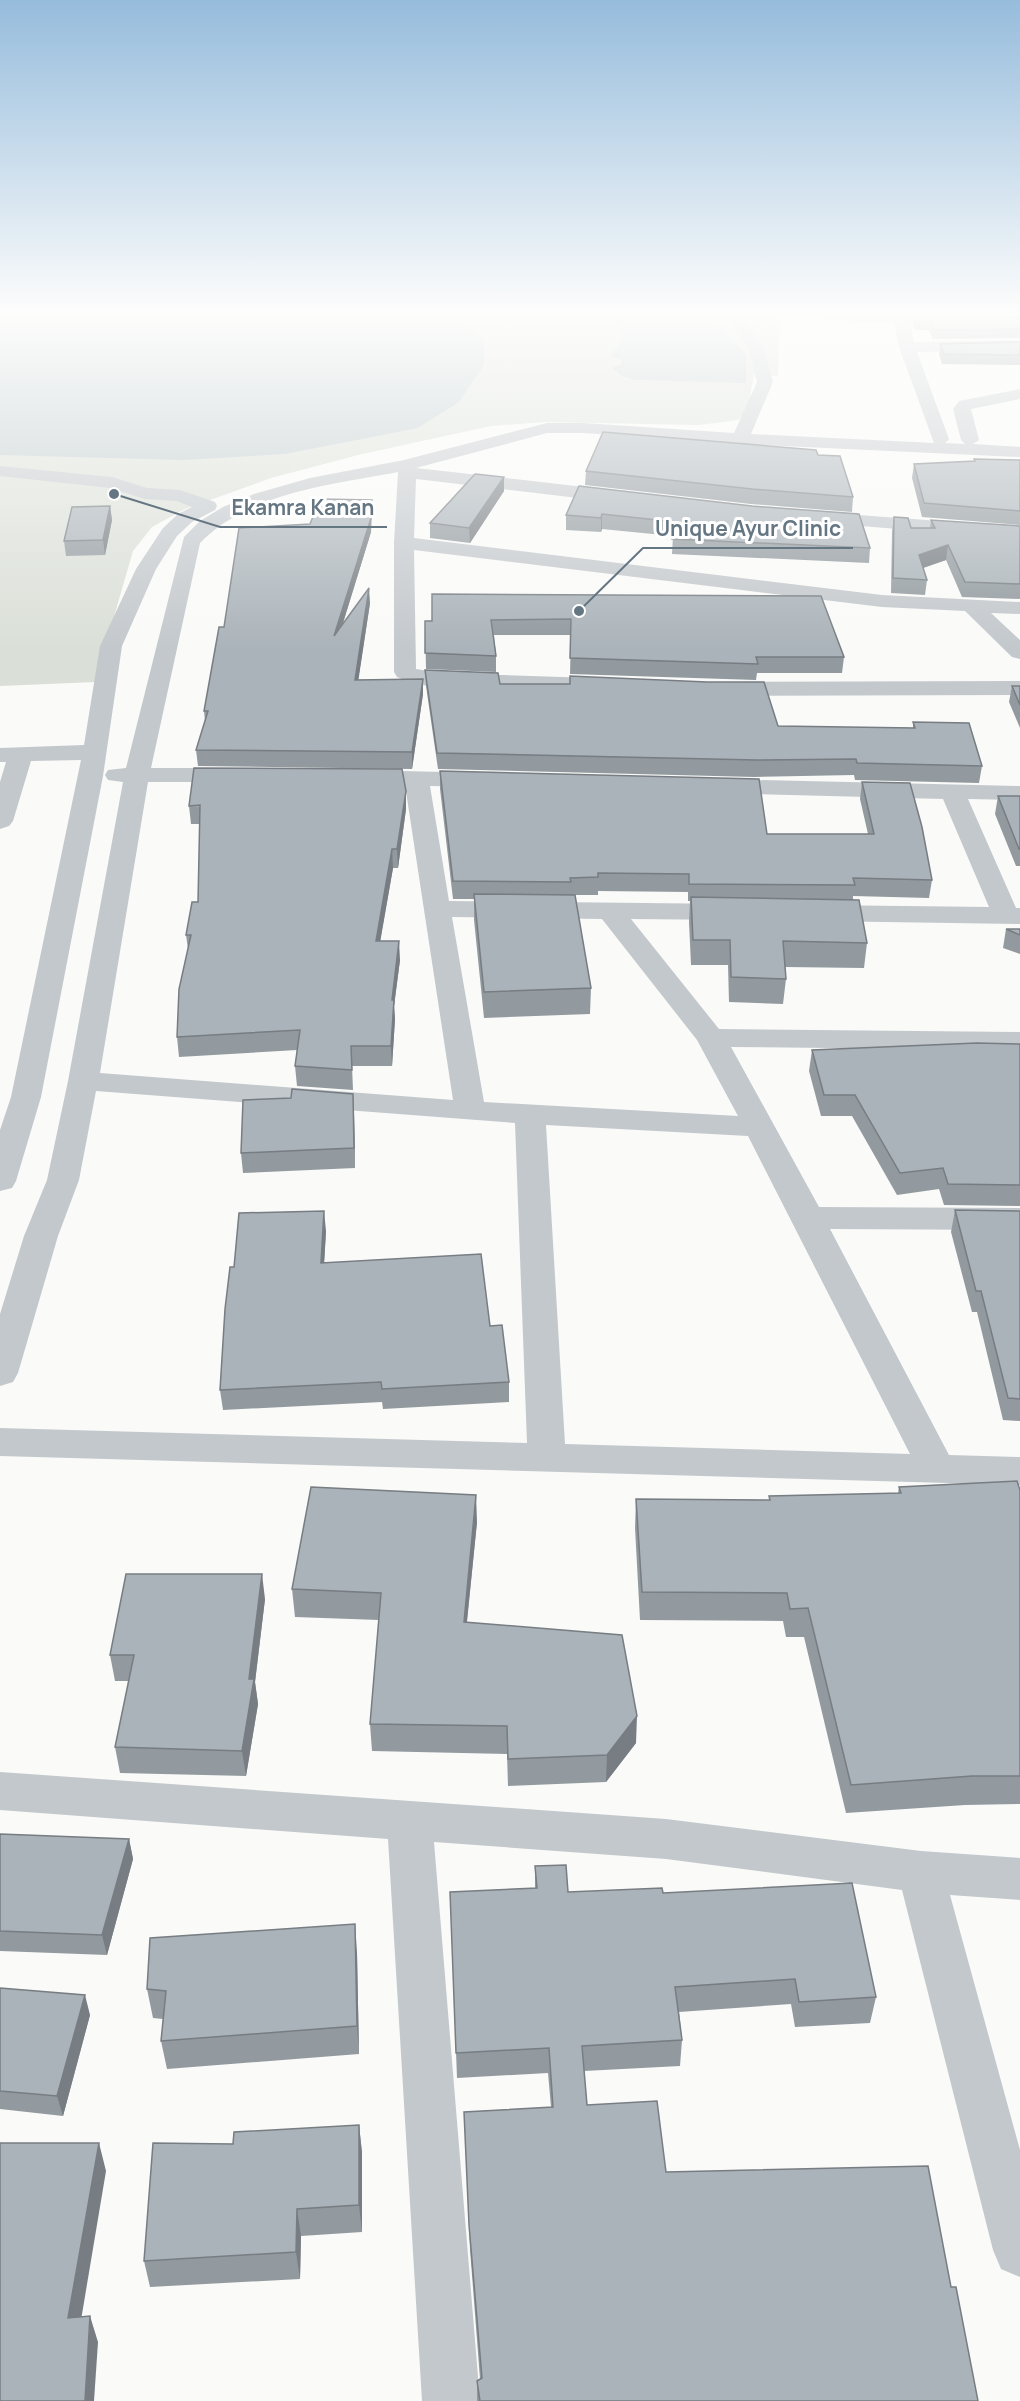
<svg xmlns="http://www.w3.org/2000/svg" width="1020" height="2401" viewBox="0 0 1020 2401" font-family="Manrope,sans-serif">
	<style>
		.green { fill: #dadfd7 }
		.water { fill: #bbc7cb }
		.lines { fill: none; stroke-linecap: round; stroke-linejoin: round }
		.minor { fill: #c3c8cc; fill-rule: evenodd }
		.wall { fill: #929a9f }
		.shaded-wall { fill: #777d82 }
		.building { fill: #aab3b9; stroke: #777d82; stroke-width: 1.5 }
		.leader { fill: none; stroke: #657683; stroke-width: 2 }
		.callout-dot { fill: #657683; stroke: #fff; stroke-width: 2 }
		.callout-label { font-size: 21px; text-anchor: middle; font-weight: bold; fill: #657683; stroke: #fff; stroke-width: 6; stroke-linejoin: round; paint-order: stroke }
	</style>
	<rect width="100%" height="100%" fill="#fafaf8"/>
	<path class="green" d="M0 315H780L778 376 754 374 747 413 738 420 699 425 546 422 491 426 362 454 271 478 185 509 152 527 133 551 95 682 0 686Z"/>
	<g class="water">
		<path d="M0 315H453L484 340V365L459 402 418 428 285 454 183 460 0 455Z"/>
		<path d="M614 315H693L720 326 746 354V383L634 380 622 376 612 368 621 364V360L610 357 622 340Z"/>
	</g>
	<g class="lines">
		<g class="minor">
			<path d="M726 315H740L764 348 773 382 751 434 934 443 899 347 894 323 825 320 817 315H1020V324L910 323 914 342 1020 340V350L917 352 949 439 945 443 965 444 961 440 953 409 959 401 1020 389V399L971 409 979 440 973 444 1020 447V457L740 444 583 433H547L416 468 620 491 627 493 629 497 627 501 620 503 416 479 414 538 882 595 1020 602V614L991 613 1020 640V659L1012 657 965 611 882 607 414 550 416 669 441 673 592 678 600 680 603 685 600 690 592 692 416 685 397 677 394 672V543L398 472C331 485 250 492 200 543L151 768H236L245 770 248 775 245 780 236 782H148L100 1073 453 1100 405 785 351 782 348 777 351 772 360 770 485 773 494 775 497 780 494 785 485 787 430 786 449 901 733 904 743 906 747 912 743 918 733 920 631 919 719 1029 1020 1032V1050L731 1047 819 1207 1020 1208V1230L830 1229 949 1455 1020 1457V1485L0 1456V1428L527 1443 515 1123 96 1091 79 1180 58 1236 18 1373 13 1382 0 1386V1314L24 1236 47 1180 68 1081 123 782 108 780 105 775 108 770 126 768 184 537 200 521 223 507 254 494 310 478 404 460 547 423H583L734 433 757 382 748 348ZM452 917 602 919 697 1040 738 1116 484 1102ZM546 1125 748 1136 910 1454 565 1444Z"/>
			<path d="M0 466 112 477 147 488 180 490 215 502 217 506 215 510 192 522 177 536 156 569 122 646 103 776 41 1097 16 1181 12 1188 0 1191V1130L11 1097 81 760 31 761 13 821 9 826 0 829V782L6 762H0V748L84 745 100 646 136 569 163 528 178 514 192 507 177 501 145 499 110 488 0 476Z"/>
			<path d="M818 512 1020 527V539L811 522 808 518 811 514Z"/>
			<path d="M1020 681V695L722 696 714 694 711 689 714 684 722 682Z"/>
			<path d="M714 779 1020 786V800L968 799 1016 908H1020V924L818 921 808 919 804 913 808 907 818 905 989 907 943 799 714 793 705 791 702 786 705 781Z"/>
			<path d="M0 1772 666 1819 921 1851 1020 1858V1900L950 1895 1020 2150V2277L1001 2269 993 2250 902 1890 666 1859 434 1842 480 2401H422L388 1839 0 1810Z"/>
		</g>
	</g>
	<g class="wall">
		<path d="M914 316 1020 317V338L933 339 929 330H916L913 325Z"/>
		<path d="M1020 342V365L942 364 939 354 940 344Z"/>
		<path d="M818 455 853 497 852 512 751 504 585 485 586 471Z"/>
		<path d="M974 459 1020 460V525L922 517 912 478 914 464 974 461Z"/>
		<path d="M504 477V491L470 543 430 538V523Z"/>
		<path d="M579 486 870 548 869 563 672 554 673 536 602 529 601 532 566 530V515Z"/>
		<path d="M372 500 371 532 343 623 370 603 358 680 423 679V694L412 769 198 766 196 750 205 721 204 711 224 627 310 524Z"/>
		<path d="M110 506 112 520 105 555 66 556 64 541Z"/>
		<path d="M894 517 911 528H930L931 520 1020 526V599L962 597 946 560 923 568 927 580 925 595 891 593 892 531Z"/>
		<path d="M821 596 844 657 842 673H757L756 680 570 674 571 635H494L496 656V672L426 669 425 621Z"/>
		<path d="M425 670 500 684 778 726 913 728V722L982 766 979 783 855 780 854 775 754 777 438 769 426 686Z"/>
		<path d="M1012 686H1020V728L1009 702Z"/>
		<path d="M440 771 767 834H868L860 799 862 782 932 880 929 898 853 896V899L867 943 864 968 785 967 786 979 783 1004 729 1002 728 965H691L689 922 690 901H688V892L598 891V895H575L591 988 590 1014 484 1018 474 920V899H453L440 789Z"/>
		<path d="M998 796H1020V866H1016L995 814Z"/>
		<path d="M189 806 406 809 398 868H393L380 941 400 960 394 1006 395 1019 392 1066H352L353 1090 297 1086 295 1066 297 1050 179 1057 177 1037 188 949 186 935 198 902 200 824H191Z"/>
		<path d="M1006 929H1020V954L1003 948Z"/>
		<path d="M1020 1044V1206L944 1205 939 1189 897 1195 852 1116H821L809 1071 812 1050Z"/>
		<path d="M354 1113 355 1168 243 1173 241 1153Z"/>
		<path d="M955 1210 1020 1211V1421L1003 1420 977 1312H972L951 1232Z"/>
		<path d="M326 1231 324 1263 490 1326 509 1382V1402L383 1409 382 1402 223 1410 220 1390 234 1267Z"/>
		<path d="M899 1487 1020 1490V1804L965 1805 846 1813 804 1637H786L783 1621 640 1620 635 1528 636 1499 769 1500V1496L898 1493Z"/>
		<path d="M477 1522 467 1622 636 1743 606 1782 508 1786 507 1754 372 1751 370 1724 379 1620 295 1617 292 1589Z"/>
		<path d="M265 1599 255 1682 258 1704 246 1776 120 1773 115 1747 129 1681H115L110 1655Z"/>
		<path d="M0 1834 129 1839 133 1859 107 1955 0 1951Z"/>
		<path d="M535 1866 568 1892 663 1893 876 1997 870 2023 795 2027 791 2004 679 2012 682 2040 680 2066 584 2071 587 2105 666 2172 951 2287 978 2401H477V2381L480 2379 470 2249 464 2112 551 2107 548 2073 457 2078 450 1892 535 1888Z"/>
		<path d="M357 1953 359 2054 167 2069 161 2041 163 2019 153 2018 147 1989Z"/>
		<path d="M0 1988 90 2015 63 2116 0 2109Z"/>
		<path d="M359 2125 362 2153V2232L301 2236 300 2279 150 2287 144 2261Z"/>
	</g>
	<g class="shaded-wall">
		<path d="M504 477V491L470 543 469 528Z"/>
		<path d="M372 500 371 532 334 652V636Z"/>
		<path d="M110 506 112 520 105 555 103 540Z"/>
		<path d="M602 514V529L601 532V518Z"/>
		<path d="M948 545 946 560 917 570 919 555Z"/>
		<path d="M369 588 370 603 356 696 355 680Z"/>
		<path d="M423 679V694L412 769V752Z"/>
		<path d="M406 791V809L398 868 397 849Z"/>
		<path d="M392 849 393 868 377 960 376 941Z"/>
		<path d="M399 941 400 960 394 1006 395 1019 392 1066 391 1046 392 1000Z"/>
		<path d="M353 1094 354 1113 355 1168 354 1148Z"/>
		<path d="M324 1211 326 1231 323 1283 321 1263Z"/>
		<path d="M476 1495 477 1522 464 1649V1622Z"/>
		<path d="M262 1574 265 1599 255 1682 258 1704 246 1776 242 1751 249 1679Z"/>
		<path d="M637 1716 636 1743 606 1782 607 1755Z"/>
		<path d="M129 1839 133 1859 107 1955 102 1935Z"/>
		<path d="M355 1924 357 1953 359 2054 357 2026Z"/>
		<path d="M85 1995 90 2015 63 2116 57 2096Z"/>
		<path d="M359 2125 362 2153V2232L359 2205Z"/>
		<path d="M99 2143 106 2171 77 2344 68 2318Z"/>
		<path d="M297 2209 301 2236 300 2279 296 2252Z"/>
		<path d="M90 2316 98 2342 94 2401H85Z"/>
	</g>
	<g class="building">
		<path d="M914 316 1020 317V329L934 330 931 320H917Z"/>
		<path d="M1020 342V355L944 354 940 344Z"/>
		<path d="M603 432 816 450 818 455 840 456 853 497 752 489 586 471Z"/>
		<path d="M974 459 1020 460V511L924 503 914 464 975 461Z"/>
		<path d="M475 474 504 477 469 528 430 523Z"/>
		<path d="M579 486 752 506 859 514 870 548 672 539 675 522 602 514 601 518 566 515Z"/>
		<path d="M320 499 372 500 371 518 334 636 369 588 355 680 423 679 412 752 196 750 208 711H204L219 627H224L239 528 310 524Z"/>
		<path d="M110 506 103 540 64 541 72 507Z"/>
		<path d="M894 517 908 518 911 528H935L931 520 1020 526V584L965 582 948 545 919 555 927 580 893 578Z"/>
		<path d="M432 594 821 596 844 657H756L758 664 570 658 571 619 491 620 496 656 425 653V621H432Z"/>
		<path d="M425 670 498 673 500 684H570V676L707 682H764L778 726 915 728 913 722 969 723 982 766 857 763 856 759 756 760 437 753Z"/>
		<path d="M1012 686H1020V705Z"/>
		<path d="M194 768 402 769 406 791 397 849H392L376 941H399L392 1000H394L391 1046H351L352 1070 295 1066 300 1030 177 1037 179 989 191 935H186L192 902H198L200 805 189 806Z"/>
		<path d="M440 771 759 779 767 834H874L862 782 910 783 922 827 932 880 853 878 855 885 689 884V874L598 873V877L570 878 571 882 453 881Z"/>
		<path d="M998 796H1020V849H1019Z"/>
		<path d="M474 894 575 895 591 988 484 992Z"/>
		<path d="M691 897 859 900 867 943 783 941 786 979 731 977 730 940H693Z"/>
		<path d="M1006 929H1020V935Z"/>
		<path d="M977 1043 1020 1044V1185L948 1184 943 1168 900 1173 855 1095H824L812 1050Z"/>
		<path d="M292 1089 353 1094 354 1148 241 1153 243 1100 291 1098Z"/>
		<path d="M955 1210 1020 1211V1399L1008 1398 981 1291H976Z"/>
		<path d="M324 1211 321 1263 481 1254 490 1326 502 1325 509 1382 382 1389 381 1382 220 1390 225 1309 230 1267H234L239 1213Z"/>
		<path d="M1017 1481 1020 1490V1776H972L851 1785 808 1608 790 1609 787 1593 642 1592 636 1499 770 1500 769 1496 901 1493 899 1487Z"/>
		<path d="M311 1487 476 1495 464 1622 622 1635 637 1716 607 1755 508 1759 507 1726 370 1724 381 1593 292 1589Z"/>
		<path d="M126 1574H262L249 1679H254L242 1751 115 1747 134 1655H110Z"/>
		<path d="M0 1834 129 1839 102 1935 0 1931Z"/>
		<path d="M566 1865 568 1892 662 1888 663 1893 852 1883 876 1997 799 2002 795 1979 675 1987 682 2040 582 2046 587 2105 657 2101 666 2172 928 2166 951 2287H956L978 2401H480L477 2381 482 2378 469 2225 464 2112 553 2107 549 2048 456 2053 450 1892 537 1888 535 1866Z"/>
		<path d="M355 1924 357 2026 161 2041 166 1991 147 1989 150 1938Z"/>
		<path d="M0 1988 85 1995 57 2096 0 2091Z"/>
		<path d="M359 2125V2205L297 2209 296 2252 144 2261 153 2143 233 2144 234 2132Z"/>
		<path d="M0 2143H99L68 2318 90 2316 85 2401H0Z"/>
	</g>
	<linearGradient id="sky" x2="0" y2="1"><stop stop-color="#96bcdc"/><stop offset="0.48" stop-color="#fdfdfc"/><stop offset="1" stop-color="#fdfdfc" stop-opacity="0"/></linearGradient>
	<rect width="1020" height="651" fill="url(#sky)"/>
	<path class="leader" d="M114 494L220 527H387M579 611L643 548H853"/>
	<g class="callout-dot">
		<circle cx="114" cy="494" r="6"/>
		<circle cx="579" cy="611" r="6"/>
	</g>
	<g class="callout-label">
		<text x="303" y="515">Ekamra Kanan</text>
		<text x="748" y="536">Unique Ayur Clinic</text>
	</g>
</svg>
